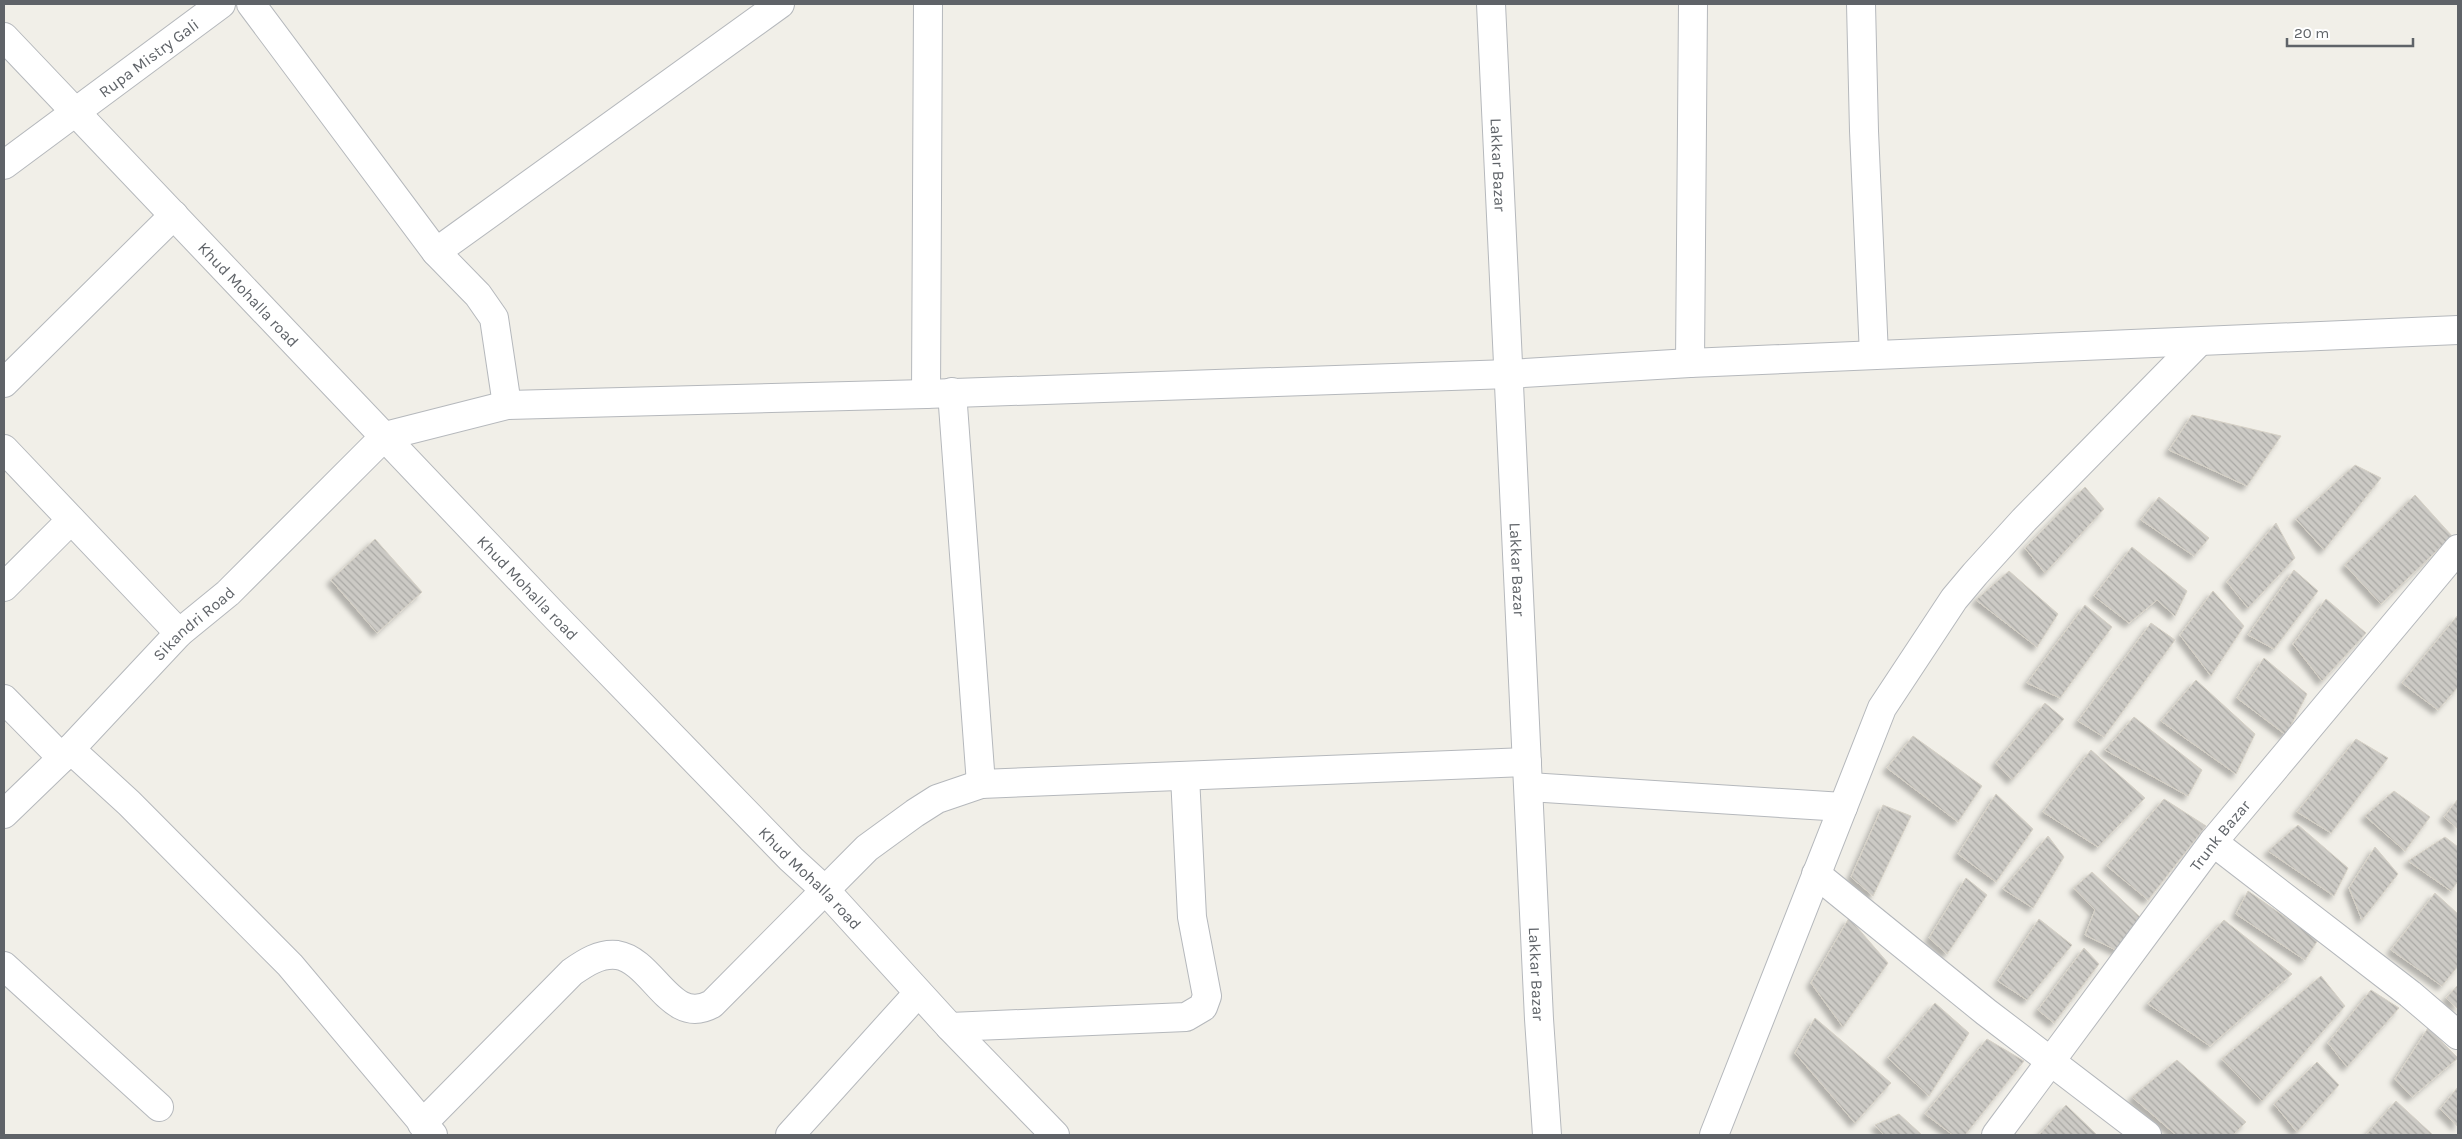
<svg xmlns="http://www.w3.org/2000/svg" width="2462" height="1139" viewBox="0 0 2462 1139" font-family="Karla,sans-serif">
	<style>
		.building { fill: url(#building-back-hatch); stroke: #d6d1c6; filter: url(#shadow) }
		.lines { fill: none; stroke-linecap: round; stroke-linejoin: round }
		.minor-casing { stroke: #b5b8bc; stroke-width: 30 }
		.minor { stroke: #fff; stroke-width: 28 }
		.labels { text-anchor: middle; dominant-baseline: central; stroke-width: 4; stroke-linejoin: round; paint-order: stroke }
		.street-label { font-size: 16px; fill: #5f6368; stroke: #fff }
	</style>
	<defs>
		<pattern id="building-back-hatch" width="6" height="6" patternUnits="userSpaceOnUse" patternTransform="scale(1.25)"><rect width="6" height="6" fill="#cccac5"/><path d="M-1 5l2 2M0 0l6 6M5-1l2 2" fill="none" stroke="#a9a8a4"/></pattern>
		<filter id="shadow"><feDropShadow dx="-4.5" dy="4.5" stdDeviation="2.5" flood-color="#0004"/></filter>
	</defs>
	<rect width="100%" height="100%" fill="#f1efe8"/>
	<g class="building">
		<path d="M2192 415 2281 436 2247 486 2169 450Z"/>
		<path d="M2355 465 2381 478 2324 550 2296 519Z"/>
		<path d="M2085 487 2104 509 2045 573 2025 548Z"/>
		<path d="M2415 495 2452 536 2381 604 2345 565Z"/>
		<path d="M2159 497 2209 538 2194 556 2141 520Z"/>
		<path d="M2276 523 2295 558 2248 608 2227 582Z"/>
		<path d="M375 539 422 592 377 633 331 580Z"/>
		<path d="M2132 547 2187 591 2175 616 2157 600 2129 623 2094 596Z"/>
		<path d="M2294 570 2318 591 2274 649 2248 635Z"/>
		<path d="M2009 571 2058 614 2037 647 1976 600Z"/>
		<path d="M2213 591 2244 626 2211 676 2180 635Z"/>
		<path d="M2326 599 2366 633 2322 681 2293 644Z"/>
		<path d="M2085 605 2112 627 2060 698 2027 683Z"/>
		<path d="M2458 615V687L2438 710 2402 683Z"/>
		<path d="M2151 623 2175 640 2104 737 2078 721Z"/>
		<path d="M2264 658 2307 694 2286 735 2237 698Z"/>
		<path d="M2196 680 2255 734 2236 774 2161 721Z"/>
		<path d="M2045 703 2064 719 2012 780 1996 763Z"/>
		<path d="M2134 717 2202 770 2188 796 2105 750Z"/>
		<path d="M1913 736 1982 786 1958 822 1887 768Z"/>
		<path d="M2356 739 2388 758 2331 833 2297 812Z"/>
		<path d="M2091 750 2145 798 2098 847 2043 812Z"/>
		<path d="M2394 791 2430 817 2405 851 2365 816Z"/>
		<path d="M1996 794 2033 829 1996 882 1958 854Z"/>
		<path d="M2164 799 2206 826 2148 900 2107 866Z"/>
		<path d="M2458 799V829L2444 817Z"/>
		<path d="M1883 805 1911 816 1873 896 1851 877Z"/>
		<path d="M2298 825 2348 868 2334 896 2268 851Z"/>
		<path d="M2048 836 2064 857 2033 908 2003 889Z"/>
		<path d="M2445 837 2458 847V881L2451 891 2408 861Z"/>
		<path d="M2375 847 2398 874 2362 920 2349 888Z"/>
		<path d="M2092 872 2140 917 2118 951 2085 935 2095 910 2074 888Z"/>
		<path d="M1966 878 1987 895 1947 954 1929 938Z"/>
		<path d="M2248 891 2318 940 2305 960 2236 914Z"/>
		<path d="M2435 893 2458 914V966L2442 986 2391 950Z"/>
		<path d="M1849 918 1888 963 1843 1027 1811 983Z"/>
		<path d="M2039 919 2072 945 2027 1000 1998 981Z"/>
		<path d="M2224 920 2292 974 2210 1046 2148 1004Z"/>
		<path d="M2084 948 2099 964 2054 1023 2038 1010Z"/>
		<path d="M2321 976 2345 1006 2262 1101 2222 1059Z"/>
		<path d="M2458 985V1009L2446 998Z"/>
		<path d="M2371 990 2399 1008 2347 1067 2328 1043Z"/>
		<path d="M1935 1003 1969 1033 1929 1096 1888 1058Z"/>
		<path d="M1815 1018 1891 1083 1855 1123 1795 1053Z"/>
		<path d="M2428 1028 2458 1058 2412 1097 2395 1079Z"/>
		<path d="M1987 1039 2024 1061 1965 1135H1953L1925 1114Z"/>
		<path d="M2177 1060 2246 1122 2233 1135H2176L2132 1097Z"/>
		<path d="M2317 1062 2339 1085 2297 1132 2274 1104Z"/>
		<path d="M2458 1087V1125L2457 1126 2440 1109Z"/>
		<path d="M2396 1101 2433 1135H2366Z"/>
		<path d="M2066 1105 2097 1135H2039Z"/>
		<path d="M1899 1114 1922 1135H1884L1875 1125Z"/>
	</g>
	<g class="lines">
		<g class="minor-casing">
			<g id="minor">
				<path d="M251 4 436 252"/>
				<path id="s1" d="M1491 4 1539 1019 1547 1135"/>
				<path d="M1861 4 1864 131 1874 355"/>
				<path id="s2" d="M4 37 551 612 791 859 826 891 950 1027 1055 1135"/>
				<path id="s3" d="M4 165 221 4"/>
				<path d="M1690 363 1693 4"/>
				<path d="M4 383 174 215"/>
				<path d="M952 392 981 784"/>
				<path d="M926 394 928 4"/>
				<path d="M507 405 494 318 478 295 436 252 780 4"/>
				<path d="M4 449 179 633"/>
				<path d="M4 587 71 520"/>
				<path d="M4 699 62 758"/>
				<path d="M70 749 129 803 290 965 433 1135"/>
				<path d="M1529 787 1843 807"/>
				<path id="s4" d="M4 814 62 758 179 633 228 593 385 436 507 405 926 394 1509 374 1690 363 2458 330"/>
				<path d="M2213 842 2410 994 2458 1035"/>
				<path d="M1816 874 1986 1012 2147 1135"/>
				<path d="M4 966 159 1107"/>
				<path d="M950 1027 1186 1017 1203 1007 1207 996 1192 917 1185 776"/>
				<path d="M422 1124 572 972C585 963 600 953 617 955 654 961 670 1027 712 1004L867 848 915 813 937 799 981 784 1527 762"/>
				<path d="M790 1135 918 993"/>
				<path d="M1714 1135 1882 708 1954 599 1975 574 2024 520 2199 342"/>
				<path id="s5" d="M1996 1135 2213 842 2458 549"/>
			</g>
		</g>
		<use href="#minor" class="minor"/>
	</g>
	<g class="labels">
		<g class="street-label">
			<text stroke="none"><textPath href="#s3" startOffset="180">Rupa Mistry Gali</textPath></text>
			<text stroke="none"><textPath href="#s1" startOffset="161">Lakkar Bazar</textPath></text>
			<text stroke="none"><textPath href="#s2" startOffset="355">Khud Mohalla road</textPath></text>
			<text stroke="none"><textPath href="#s1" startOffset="566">Lakkar Bazar</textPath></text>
			<text stroke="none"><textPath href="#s2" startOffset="760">Khud Mohalla road</textPath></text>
			<text stroke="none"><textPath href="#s4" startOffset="269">Sikandri Road</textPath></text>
			<text stroke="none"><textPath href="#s5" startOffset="374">Trunk Bazar</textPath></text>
			<text stroke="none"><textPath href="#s2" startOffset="1165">Khud Mohalla road</textPath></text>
			<text stroke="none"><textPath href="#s1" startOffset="971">Lakkar Bazar</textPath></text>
		</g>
	</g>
	<rect width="2462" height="1139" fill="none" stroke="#5f6368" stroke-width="10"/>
	<path d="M2287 38v8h126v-8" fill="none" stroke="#5f6368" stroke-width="2.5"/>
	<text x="2294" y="38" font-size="15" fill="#5f6368" stroke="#ffffff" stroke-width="4" paint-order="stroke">20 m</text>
</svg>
